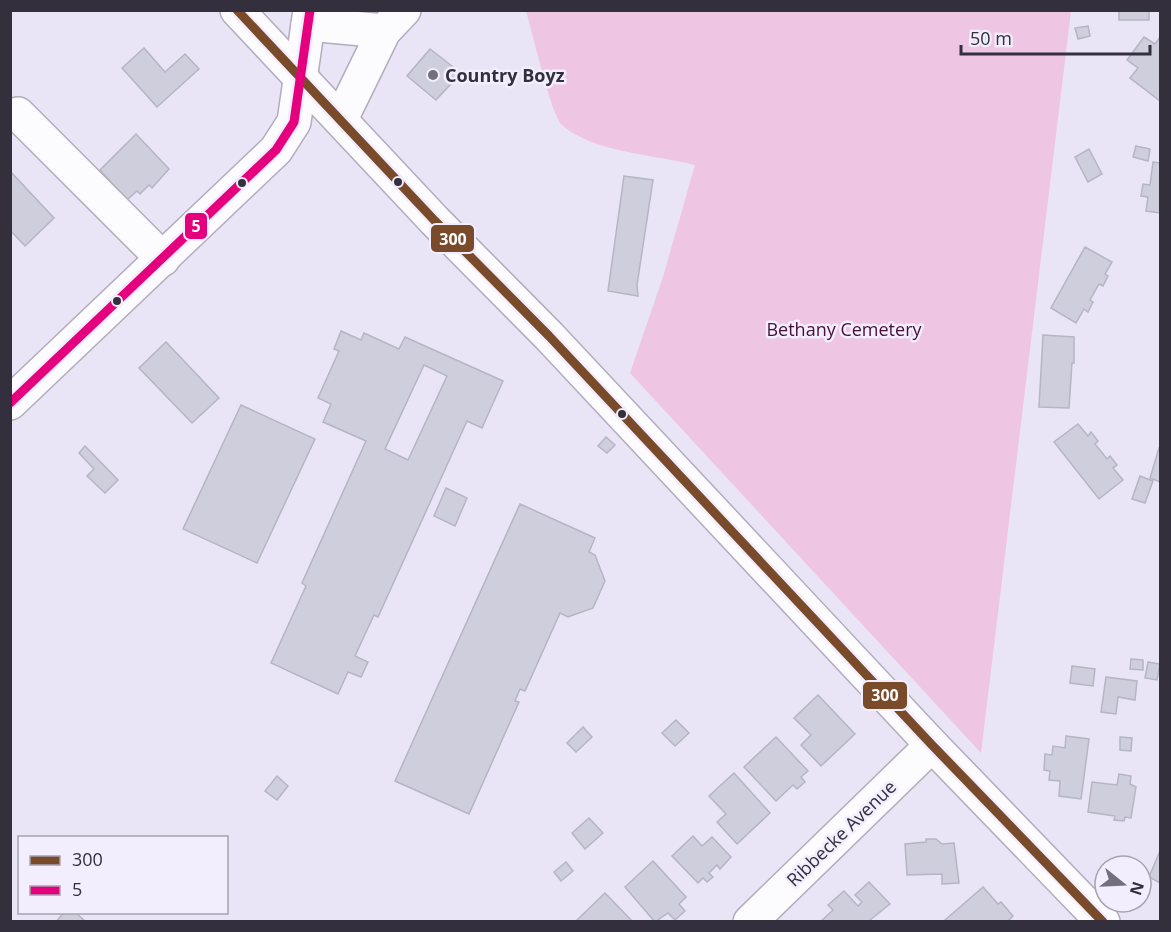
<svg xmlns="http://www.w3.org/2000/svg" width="1171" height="932" viewBox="0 0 1171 932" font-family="'Open Sans',sans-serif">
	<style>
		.green { fill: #eec5e2 }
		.building { fill: #cecedd; stroke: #b5b5c3; stroke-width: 1.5; fill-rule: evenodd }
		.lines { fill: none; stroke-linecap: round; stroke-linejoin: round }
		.minor-casing { stroke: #b1adbc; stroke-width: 36 }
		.major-casing { stroke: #b1adbc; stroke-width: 36 }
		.minor { stroke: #fcfbfe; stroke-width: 33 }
		.major { stroke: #fcfbfe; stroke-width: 33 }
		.bus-1-casing { stroke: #f2eefd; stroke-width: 14 }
		.bus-2-casing { stroke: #f2eefd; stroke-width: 14 }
		.bus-1 { stroke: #7a4b2a; stroke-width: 9 }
		.bus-2 { stroke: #e5007d; stroke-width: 9 }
		.poi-dot { fill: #736f7e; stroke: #f2eefd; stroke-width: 2 }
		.bus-dot { fill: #332f3d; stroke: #f2eefd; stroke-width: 2 }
		.labels { text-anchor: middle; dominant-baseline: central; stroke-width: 5; stroke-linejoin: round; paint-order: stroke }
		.poi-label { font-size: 18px; font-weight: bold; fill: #332f3d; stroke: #f2eefd; text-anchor: start }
		.park-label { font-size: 18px; fill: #491034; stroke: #f2eefd }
		.street-label { font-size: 18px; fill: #332f3d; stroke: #f2eefd }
		.line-badge { stroke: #f2eefd; stroke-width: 2 }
		.badge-label { font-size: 16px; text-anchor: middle; font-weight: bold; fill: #fff }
	</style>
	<rect width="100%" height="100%" fill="#e9e5f6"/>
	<path class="green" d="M526 11H1071L981 753 630 373 663 277 695 165C657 155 591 152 562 125 551 115 532 30 526 11Z"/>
	<g class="building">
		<rect x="1119" y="10" width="30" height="10"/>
		<path d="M1088 26 1090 36 1078 39 1075 28Z"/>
		<path d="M1144 37 1155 44 1160 37V101L1130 78 1138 68 1127 60Z"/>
		<path d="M144 48 165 72 185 54 199 69 157 107 122 68Z"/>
		<path d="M430 49 461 73 436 100 407 76Z"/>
		<path d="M136 134 169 169 152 188 149 185 140 194 137 191 127 200 100 170Z"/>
		<path d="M1136 146 1150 149 1148 161 1133 157Z"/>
		<path d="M1089 149 1102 174 1088 182 1075 157Z"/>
		<path d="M1153 162 1160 163V213L1146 211 1148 197 1141 196 1143 184 1150 185Z"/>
		<path d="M10 171 54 218 25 246 10 230Z"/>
		<path d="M624 176 653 180 637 285 638 296 608 291Z"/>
		<path d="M1085 247 1112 262 1105 274 1108 276 1103 286 1099 284 1090 300 1093 302 1088 312 1084 309 1076 323 1051 308Z"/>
		<path d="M341 331 361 340 364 333 399 349 405 337 503 381 482 428 467 421 378 617 374 615 355 656 368 662 361 677 348 672 338 694 271 663 306 586 302 583 366 441 323 422 331 404 318 398 339 351 334 349ZM424 365 447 376 408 460 385 449Z"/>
		<path d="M1043 335 1074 337V363H1072L1069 408 1039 407Z"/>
		<path d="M166 342 219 398 192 423 139 368Z"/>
		<path d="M241 405 315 439 257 563 183 529Z"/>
		<path d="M1078 424 1088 436 1091 432 1098 441 1095 444 1107 459 1110 456 1117 465 1113 468 1123 480 1099 499 1054 442Z"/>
		<path d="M606 437 615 445 607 453 598 446Z"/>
		<path d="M85 446 118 480 105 493 87 476 94 469 79 453Z"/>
		<path d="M1159 448 1160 449V482L1150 478Z"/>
		<path d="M1140 476 1153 481 1145 503 1132 499Z"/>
		<path d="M446 488 467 498 455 526 434 516Z"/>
		<path d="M520 504 595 538 589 552 595 555 605 581 593 608 568 617 560 613 525 691 520 689 515 701 519 702 469 814 395 781Z"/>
		<path d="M1131 659 1143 660V670L1130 669Z"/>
		<path d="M1148 662 1160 664 1157 680 1145 678Z"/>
		<path d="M1072 666 1095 669 1093 686 1070 683Z"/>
		<path d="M1106 677 1137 681 1135 700 1118 697 1116 714 1101 712Z"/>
		<path d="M818 695 855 734 821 766 801 745 811 735 794 718Z"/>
		<path d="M676 720 689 733 675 746 662 733Z"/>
		<path d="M583 727 592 737 576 752 567 743Z"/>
		<path d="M1066 736 1089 739 1081 799 1059 796 1060 781 1049 780 1050 771 1044 770 1045 754 1052 755 1053 746 1065 748Z"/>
		<path d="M776 737 808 771 801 777 805 782 797 789 793 785 776 801 744 767Z"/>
		<path d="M1120 737 1132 738 1131 751 1120 750Z"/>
		<path d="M734 773 770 813 737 844 717 822 726 814 709 796Z"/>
		<path d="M1119 774 1131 776 1130 784 1136 787 1131 818 1125 817 1124 821 1114 820 1115 816 1088 812 1092 782 1117 785Z"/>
		<path d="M277 776 288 786 277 800 265 791Z"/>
		<path d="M589 818 603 833 585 849 572 833Z"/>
		<path d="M693 836 702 846 712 837 731 857 720 869 717 865 709 873 713 877 707 882 703 878 698 883 672 856Z"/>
		<path d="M926 839H936L942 844 954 843 959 883 942 884V874L907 875 905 844 926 842Z"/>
		<path d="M1160 851V883L1149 877Z"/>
		<path d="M653 861 686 897 679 904 685 911 675 920 668 913 655 922 625 887Z"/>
		<path d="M566 862 573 871 561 881 554 872Z"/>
		<path d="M869 882 890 904 870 920 872 922H820L833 910 828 905 844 891 858 906 862 902 855 895Z"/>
		<path d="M983 887 998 904 1001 902 1013 916 1007 922H947L945 920Z"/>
		<path d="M605 893 633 922H575Z"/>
		<path d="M64 912H75L86 922H56Z"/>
	</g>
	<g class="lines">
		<g class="minor-casing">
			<g id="minor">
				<path d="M308 24 384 31"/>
				<path d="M18 114 163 259"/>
				<path d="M341 119 384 31 404 10"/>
				<path d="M10 403 276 150 294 122 310 10"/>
				<path d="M750 922 932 745"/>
			</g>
		</g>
		<g class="major-casing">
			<path id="major" d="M237 10 435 221 549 336 932 745 1103 922"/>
		</g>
		<use href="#minor" class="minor"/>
		<use href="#major" class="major"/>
		<g class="bus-1-casing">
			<path id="bus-1" d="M237 10 435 221 549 336 932 745 1103 922"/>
		</g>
		<g class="bus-2-casing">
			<path id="bus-2" d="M10 403 276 150 294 122 310 10"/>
		</g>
		<use href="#bus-1" class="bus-1"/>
		<use href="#bus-2" class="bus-2"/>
	</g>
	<circle class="poi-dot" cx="433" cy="75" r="6"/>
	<g class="bus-dot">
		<circle cx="398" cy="182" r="5"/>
		<circle cx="242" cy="183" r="5"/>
		<circle cx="117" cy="301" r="5"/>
		<circle cx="622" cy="414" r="5"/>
	</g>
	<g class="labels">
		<g class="poi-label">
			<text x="445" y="75">Country Boyz</text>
		</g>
		<g class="park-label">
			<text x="844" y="329">Bethany Cemetery</text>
		</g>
		<g class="street-label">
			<text transform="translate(841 833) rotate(-44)">Ribbecke Avenue</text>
		</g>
	</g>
	<g class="line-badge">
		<rect x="184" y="212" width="24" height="28" rx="6" fill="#e5007d"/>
		<rect x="430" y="224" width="45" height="29" rx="6" fill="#7a4b2a"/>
		<rect x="862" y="681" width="46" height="29" rx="6" fill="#7a4b2a"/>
	</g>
	<g class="badge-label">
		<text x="196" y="232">5</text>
		<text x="453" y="245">300</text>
		<text x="885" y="701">300</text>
	</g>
	<rect width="1171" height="932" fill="none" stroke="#332f3d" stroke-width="24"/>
	<rect x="18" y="836" width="210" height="78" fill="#f2eefd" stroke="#a6a2b0" stroke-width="1.5"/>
	<rect x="30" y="856" width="30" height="9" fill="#7a4b2a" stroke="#a6a2b0" stroke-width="1.5"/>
	<text x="72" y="866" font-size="18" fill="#332f3d">300</text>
	<rect x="30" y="886" width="30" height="9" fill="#e5007d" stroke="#a6a2b0" stroke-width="1.5"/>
	<text x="72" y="896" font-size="18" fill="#332f3d">5</text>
	<g transform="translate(1123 884) rotate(108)"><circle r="28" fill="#f2eefd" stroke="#a6a2b0" stroke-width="1.5"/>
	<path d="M0-4.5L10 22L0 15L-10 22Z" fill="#736f7e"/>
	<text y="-9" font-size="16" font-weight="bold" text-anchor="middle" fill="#332f3d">N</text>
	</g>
	<path d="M961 45v9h189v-9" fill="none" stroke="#332f3d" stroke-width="3"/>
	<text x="970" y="45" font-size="18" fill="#332f3d" stroke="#f2eefd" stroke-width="4.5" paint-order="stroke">50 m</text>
</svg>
